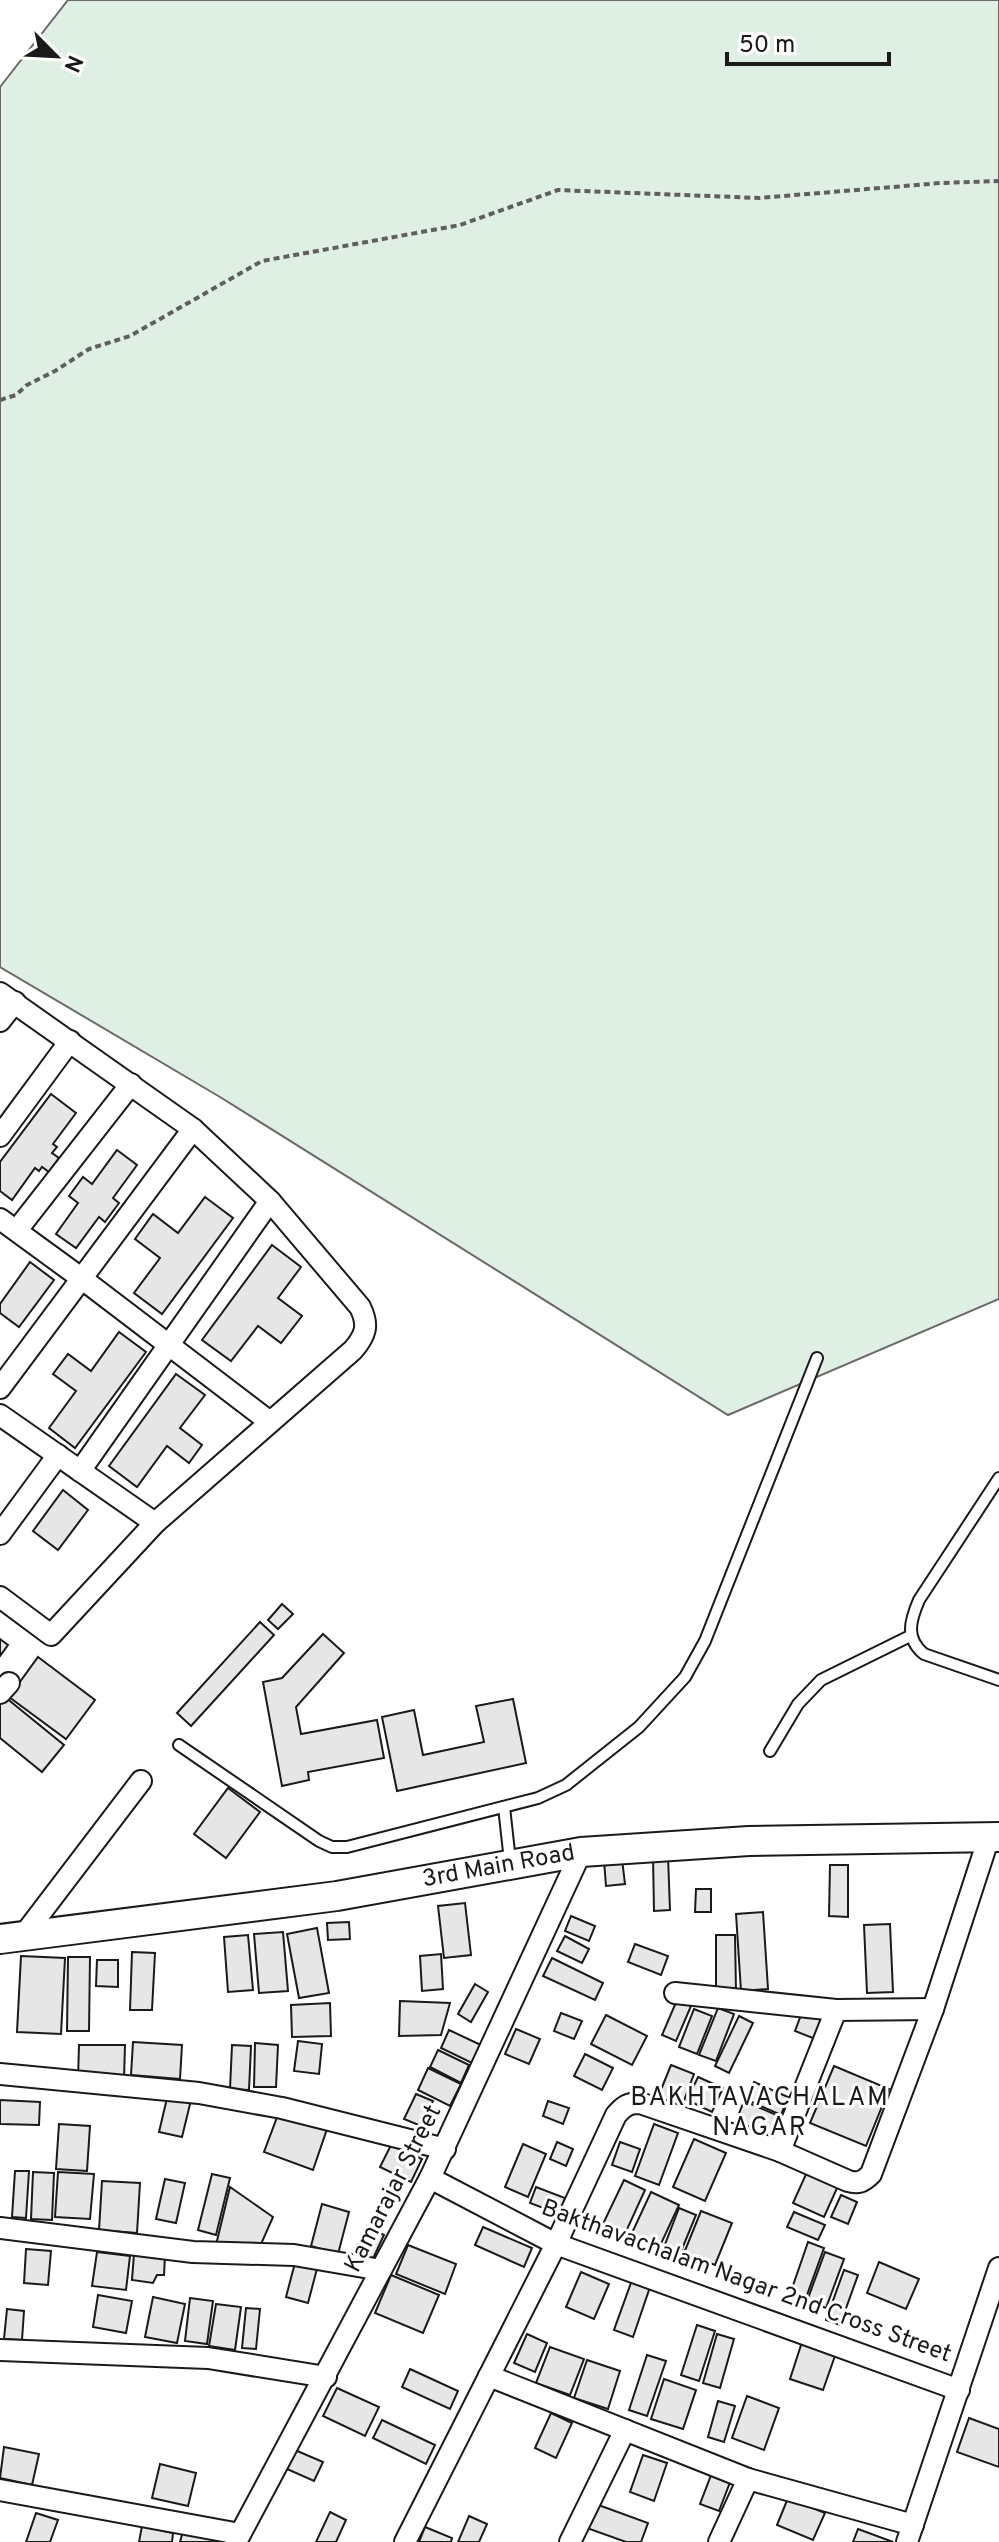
<svg xmlns="http://www.w3.org/2000/svg" width="999" height="2542" viewBox="0 0 999 2542" font-family="Overpass,sans-serif">
	<style>
		.green { fill: #e0efe3; stroke: #6a6a6a; stroke-width: 2 }
		.building { fill: #e6e6e6; stroke: #1a1a1a; stroke-width: 2 }
		.lines { fill: none; stroke-linecap: round; stroke-linejoin: round }
		.lane-casing { stroke: #1a1a1a; stroke-width: 14 }
		.street-casing { stroke: #1a1a1a; stroke-width: 24 }
		.secondary-casing { stroke: #1a1a1a; stroke-width: 32 }
		.path { stroke: #5f5f5f; stroke-width: 4; stroke-dasharray: 6 4; stroke-linecap: butt }
		.lane { stroke: #fff; stroke-width: 10 }
		.street { stroke: #fff; stroke-width: 20 }
		.secondary { stroke: #fff; stroke-width: 28 }
		.labels { text-anchor: middle; dominant-baseline: central; stroke-width: 6; stroke-linejoin: round; paint-order: stroke }
		.street-label { font-size: 24px; fill: #1a1a1a; stroke: #fff }
		.neighbourhood-label { font-size: 26px; letter-spacing: 2px; fill: #1a1a1a; stroke: #fff }
	</style>
	<rect width="100%" height="100%" fill="#fff"/>
	<path class="green" d="M68 0H999V1299L728 1415 220 1097 0 967V87Z"/>
	<g class="building">
		<path d="M51 1094 76 1113 53 1144 57 1147 52 1153 59 1158 49 1172 42 1167 39 1171 35 1168 12 1200 0 1191V1162Z"/>
		<path d="M117 1150 137 1165 113 1198 119 1203 105 1222 99 1217 76 1248 56 1234 78 1203 69 1196 83 1177 92 1184Z"/>
		<path d="M205 1197 233 1218 162 1314 134 1293 160 1258 135 1239 153 1214 178 1233Z"/>
		<path d="M272 1245 301 1267 278 1298 302 1316 281 1343 258 1326 231 1361 202 1340Z"/>
		<path d="M30 1262 54 1280 19 1327 0 1313V1304Z"/>
		<path d="M119 1332 146 1352 75 1448 49 1428 76 1391 53 1374 68 1354 91 1371Z"/>
		<path d="M176 1374 205 1395 180 1428 202 1445 189 1463 167 1446 137 1487 109 1466Z"/>
		<path d="M63 1490 88 1510 58 1550 33 1531Z"/>
		<path d="M282 1604 293 1614 278 1629 268 1620Z"/>
		<path d="M260 1622 274 1635 191 1726 177 1713Z"/>
		<path d="M323 1634 344 1653 296 1707 301 1734 377 1720 384 1758 308 1772 309 1780 282 1786 263 1682 282 1678Z"/>
		<path d="M0 1639 8 1645 0 1656Z"/>
		<path d="M38 1657 95 1700 66 1739 9 1697Z"/>
		<path d="M5 1697 64 1745 42 1772 0 1738V1703Z"/>
		<path d="M513 1699 526 1763 397 1791 382 1717 414 1710 423 1755 484 1742 476 1706Z"/>
		<path d="M228 1788 260 1812 226 1858 194 1834Z"/>
		<path d="M668 1856 670 1910 654 1911 653 1857Z"/>
		<path d="M622 1859 625 1884 606 1886 604 1861Z"/>
		<path d="M830 1865H848V1917L829 1916Z"/>
		<path d="M696 1889H711V1912H695Z"/>
		<path d="M465 1903 471 1955 444 1958 438 1906Z"/>
		<path d="M763 1912 768 1989 741 1991 736 1914Z"/>
		<path d="M571 1916 595 1926 589 1941 565 1931Z"/>
		<path d="M349 1922 350 1939 328 1940 327 1923Z"/>
		<path d="M890 1924 893 1992 867 1993 864 1925Z"/>
		<path d="M317 1928 329 1993 299 1998 287 1934Z"/>
		<path d="M283 1932 288 1991 259 1993 254 1934Z"/>
		<path d="M248 1935 253 1990 228 1992 224 1937Z"/>
		<path d="M716 1935H735L736 1992H716Z"/>
		<path d="M565 1936 589 1949 582 1963 557 1951Z"/>
		<path d="M635 1944 668 1956 661 1975 628 1962Z"/>
		<path d="M132 1952 155 1953 152 2010H130Z"/>
		<path d="M441 1954 443 1989 422 1991 420 1956Z"/>
		<path d="M21 1956 65 1958 61 2034 17 2032Z"/>
		<path d="M68 1957H90L89 2031H67Z"/>
		<path d="M552 1958 603 1983 595 2000 543 1976Z"/>
		<path d="M97 1960H118V1987L96 1986Z"/>
		<path d="M475 1984 488 1992 471 2022 458 2014Z"/>
		<path d="M677 2000 691 2006 676 2041 662 2035Z"/>
		<path d="M400 2001 450 2003 441 2035 399 2036Z"/>
		<path d="M330 2003 331 2036 292 2037 291 2005Z"/>
		<path d="M804 2007 832 2018 823 2042 795 2031Z"/>
		<path d="M718 2008 734 2014 716 2061 699 2055Z"/>
		<path d="M694 2009 712 2016 697 2054 679 2047Z"/>
		<path d="M561 2013 582 2021 574 2039 554 2031Z"/>
		<path d="M606 2015 647 2036 632 2065 591 2044Z"/>
		<path d="M739 2016 753 2023 729 2073 715 2066Z"/>
		<path d="M516 2029 540 2039 529 2064 505 2054Z"/>
		<path d="M449 2030 481 2045 472 2063 441 2048Z"/>
		<path d="M298 2041 322 2044 319 2074 294 2071Z"/>
		<path d="M133 2042 182 2045 180 2079 131 2075Z"/>
		<path d="M255 2043 278 2045 276 2087H254Z"/>
		<path d="M79 2045H125L124 2079H78Z"/>
		<path d="M232 2045 251 2046 249 2090 230 2089Z"/>
		<path d="M438 2050 469 2065 461 2083 430 2067Z"/>
		<path d="M585 2054 613 2068 602 2090 574 2076Z"/>
		<path d="M671 2065 694 2074 682 2106 658 2097Z"/>
		<path d="M834 2066 889 2089 866 2146 810 2123Z"/>
		<path d="M428 2068 461 2084 450 2106 418 2090Z"/>
		<path d="M698 2077 723 2088 712 2112 687 2100Z"/>
		<path d="M754 2082 788 2097 781 2115 747 2100Z"/>
		<path d="M168 2094 191 2100 182 2137 159 2132Z"/>
		<path d="M416 2094 433 2101 421 2126 404 2119Z"/>
		<path d="M0 2100 40 2102 39 2125 0 2124Z"/>
		<path d="M548 2101 569 2108 563 2124 543 2116Z"/>
		<path d="M744 2101 781 2117 773 2137 736 2121Z"/>
		<path d="M279 2112 327 2129 313 2170 264 2152Z"/>
		<path d="M59 2124 90 2126 87 2171 56 2169Z"/>
		<path d="M654 2124 678 2133 659 2185 635 2176Z"/>
		<path d="M694 2139 726 2153 705 2201 673 2187Z"/>
		<path d="M557 2142 573 2149 566 2166 550 2159Z"/>
		<path d="M620 2142 640 2149 632 2172 612 2165Z"/>
		<path d="M523 2144 546 2154 528 2197 505 2187Z"/>
		<path d="M391 2145 422 2159 411 2182 380 2167Z"/>
		<path d="M15 2171H29L26 2218 12 2217Z"/>
		<path d="M33 2172 54 2173 52 2220 31 2219Z"/>
		<path d="M58 2172 94 2174 90 2219 55 2217Z"/>
		<path d="M807 2172 838 2186 824 2217 793 2203Z"/>
		<path d="M212 2174 230 2178 216 2235 198 2230Z"/>
		<path d="M165 2179 185 2183 176 2223 156 2219Z"/>
		<path d="M624 2180 645 2190 624 2236 602 2226Z"/>
		<path d="M102 2181 140 2183 137 2233 99 2230Z"/>
		<path d="M230 2187 273 2217 258 2251 216 2245Z"/>
		<path d="M536 2187 565 2198 559 2214 530 2203Z"/>
		<path d="M651 2192 679 2205 659 2248 631 2235Z"/>
		<path d="M841 2195 857 2202 848 2224 831 2217Z"/>
		<path d="M322 2204 349 2212 338 2254 311 2246Z"/>
		<path d="M679 2208 696 2215 680 2254 664 2247Z"/>
		<path d="M701 2211 732 2223 715 2265 684 2253Z"/>
		<path d="M794 2212 825 2225 818 2240 787 2227Z"/>
		<path d="M367 2226 384 2235 370 2265 352 2257Z"/>
		<path d="M483 2227 532 2248 524 2267 475 2245Z"/>
		<path d="M808 2242 824 2248 803 2306 788 2300Z"/>
		<path d="M408 2245 456 2264 445 2294 396 2274Z"/>
		<path d="M26 2249 51 2251 48 2285 24 2283Z"/>
		<path d="M97 2252 130 2256 126 2290 92 2286Z"/>
		<path d="M825 2252 844 2259 826 2308 807 2301Z"/>
		<path d="M134 2254 165 2256 164 2275H157L153 2283 132 2280Z"/>
		<path d="M296 2259 318 2265 308 2303 286 2297Z"/>
		<path d="M879 2262 919 2279 906 2309 867 2293Z"/>
		<path d="M844 2270 858 2275 840 2325 826 2320Z"/>
		<path d="M581 2272 609 2284 594 2319 566 2307Z"/>
		<path d="M391 2275 439 2295 423 2333 375 2313Z"/>
		<path d="M632 2280 650 2287 633 2337 614 2330Z"/>
		<path d="M98 2295 132 2301 126 2333 93 2327Z"/>
		<path d="M153 2297 185 2304 177 2343 145 2337Z"/>
		<path d="M190 2298 213 2301 207 2344 185 2341Z"/>
		<path d="M216 2304 241 2307 235 2350 209 2346Z"/>
		<path d="M246 2308 260 2309 256 2349 242 2348Z"/>
		<path d="M7 2309 24 2311 22 2340 4 2339Z"/>
		<path d="M697 2325 715 2331 699 2381 681 2375Z"/>
		<path d="M527 2334 547 2343 535 2372 514 2363Z"/>
		<path d="M717 2334 734 2339 720 2388 703 2383Z"/>
		<path d="M802 2342 836 2353 823 2390 790 2379Z"/>
		<path d="M550 2347 584 2359 570 2395 536 2383Z"/>
		<path d="M647 2355 666 2361 647 2416 629 2410Z"/>
		<path d="M587 2360 620 2371 608 2409 574 2398Z"/>
		<path d="M410 2369 458 2391 450 2409 402 2387Z"/>
		<path d="M664 2379 696 2390 683 2429 651 2419Z"/>
		<path d="M337 2388 379 2407 365 2436 323 2416Z"/>
		<path d="M747 2396 779 2408 764 2450 732 2438Z"/>
		<path d="M718 2401 735 2406 724 2442 708 2437Z"/>
		<path d="M551 2413 572 2423 556 2458 535 2448Z"/>
		<path d="M969 2418 999 2429V2467L957 2452Z"/>
		<path d="M382 2420 435 2445 426 2464 373 2438Z"/>
		<path d="M4 2447 39 2454 32 2485 0 2478Z"/>
		<path d="M295 2450 323 2462 314 2481 287 2469Z"/>
		<path d="M643 2455 667 2463 654 2501 630 2492Z"/>
		<path d="M160 2464 196 2473 188 2506 152 2498Z"/>
		<path d="M713 2470 732 2477 719 2511 700 2504Z"/>
		<path d="M788 2498 812 2503 810 2507 825 2513 813 2540 777 2525Z"/>
		<path d="M593 2503 648 2523 641 2542H626L584 2527Z"/>
		<path d="M330 2512 346 2520 336 2542H316Z"/>
		<path d="M36 2513 58 2520 50 2542H26Z"/>
		<path d="M469 2516 487 2524 479 2542H458Z"/>
		<path d="M142 2526 173 2533 172 2542H139Z"/>
		<path d="M184 2527 222 2539 221 2542H180Z"/>
		<path d="M425 2527 452 2538 451 2542H419Z"/>
		<path d="M858 2529 893 2542H853Z"/>
	</g>
	<g class="lines">
		<g class="lane-casing">
			<g id="lane">
				<path d="M999 1478 919 1600C910 1621 905 1638 924 1654L999 1680"/>
				<path d="M179 1745 319 1841 332 1847H347L538 1798 566 1785 639 1727 685 1677 705 1641 817 1358"/>
				<path d="M770 1751 798 1704 821 1680 910 1636"/>
				<path d="M504 1807 510 1861"/>
			</g>
		</g>
		<g class="street-casing">
			<g id="street">
				<path d="M0 993 193 1129 270 1201 360 1307C369 1325 366 1335 353 1350L155 1523 51 1635 0 1597"/>
				<path d="M0 1021 15 1002"/>
				<path d="M0 1136 70 1041"/>
				<path d="M0 1219 81 1278 270 1422"/>
				<path d="M17 1230 131 1084"/>
				<path d="M0 1388 193 1129"/>
				<path d="M0 1415 155 1523"/>
				<path d="M80 1471 270 1201"/>
				<path d="M0 1534 58 1455"/>
				<path d="M0 1693 9 1683"/>
				<path d="M23 1936 141 1781"/>
				<path d="M675 1993 836 2010"/>
				<path d="M0 2074 199 2093 282 2108 445 2149"/>
				<path d="M780 2151 836 2010 933 2009"/>
				<path d="M430 2178 556 2244 959 2390"/>
				<path d="M0 2228 193 2252 294 2255 381 2270"/>
				<path d="M0 2350 208 2358 326 2377"/>
				<path d="M489 2376 748 2479 913 2525"/>
				<path d="M0 2490 240 2534"/>
				<path d="M236 2542 430 2178 581 1852"/>
				<path d="M405 2542 556 2244 616 2115C624 2106 628 2103 640 2103L780 2151 848 2181C858 2184 863 2182 871 2174L933 2009 989 1837"/>
				<path d="M570 2542 625 2430"/>
				<path d="M719 2542 748 2479"/>
				<path d="M907 2542 999 2268"/>
			</g>
		</g>
		<g class="secondary-casing">
			<g id="secondary">
				<path id="s1" d="M0 1939 337 1896 581 1852 749 1841 999 1837"/>
			</g>
		</g>
		<path class="path" d="M0 400 16 395 27 385 55 371 89 349 130 336 262 261 460 225 558 190 759 198 941 183 999 181"/>
		<use href="#lane" class="lane"/>
		<use href="#street" class="street"/>
		<use href="#secondary" class="secondary"/>
	</g>
	<g class="labels">
		<g class="street-label">
			<text stroke="none"><textPath href="#s1" startOffset="504">3rd Main Road</textPath></text>
			<text transform="translate(394 2189) rotate(-63)">Kamarajar Street</text>
			<text transform="translate(746 2282) rotate(20)">Bakthavachalam Nagar 2nd Cross Street</text>
		</g>
		<g class="neighbourhood-label">
			<text x="760" y="2098">BAKHTAVACHALAM<tspan x="760" dy="30">NAGAR</tspan></text>
		</g>
	</g>
	<g transform="translate(56 56) rotate(114)" stroke="#ffffff" stroke-width="6" paint-order="stroke">
	<path d="M0-6L14 30L0 20L-14 30Z" fill="#1a1a1a"/>
	<text y="-12" font-size="22" font-weight="bold" text-anchor="middle" fill="#1a1a1a">N</text>
	</g>
	<path d="M727 52v12h162v-12" fill="none" stroke="#1a1a1a" stroke-width="4"/>
	<text x="739" y="52" font-size="24" fill="#1a1a1a" stroke="#ffffff" stroke-width="6" paint-order="stroke">50 m</text>
</svg>
